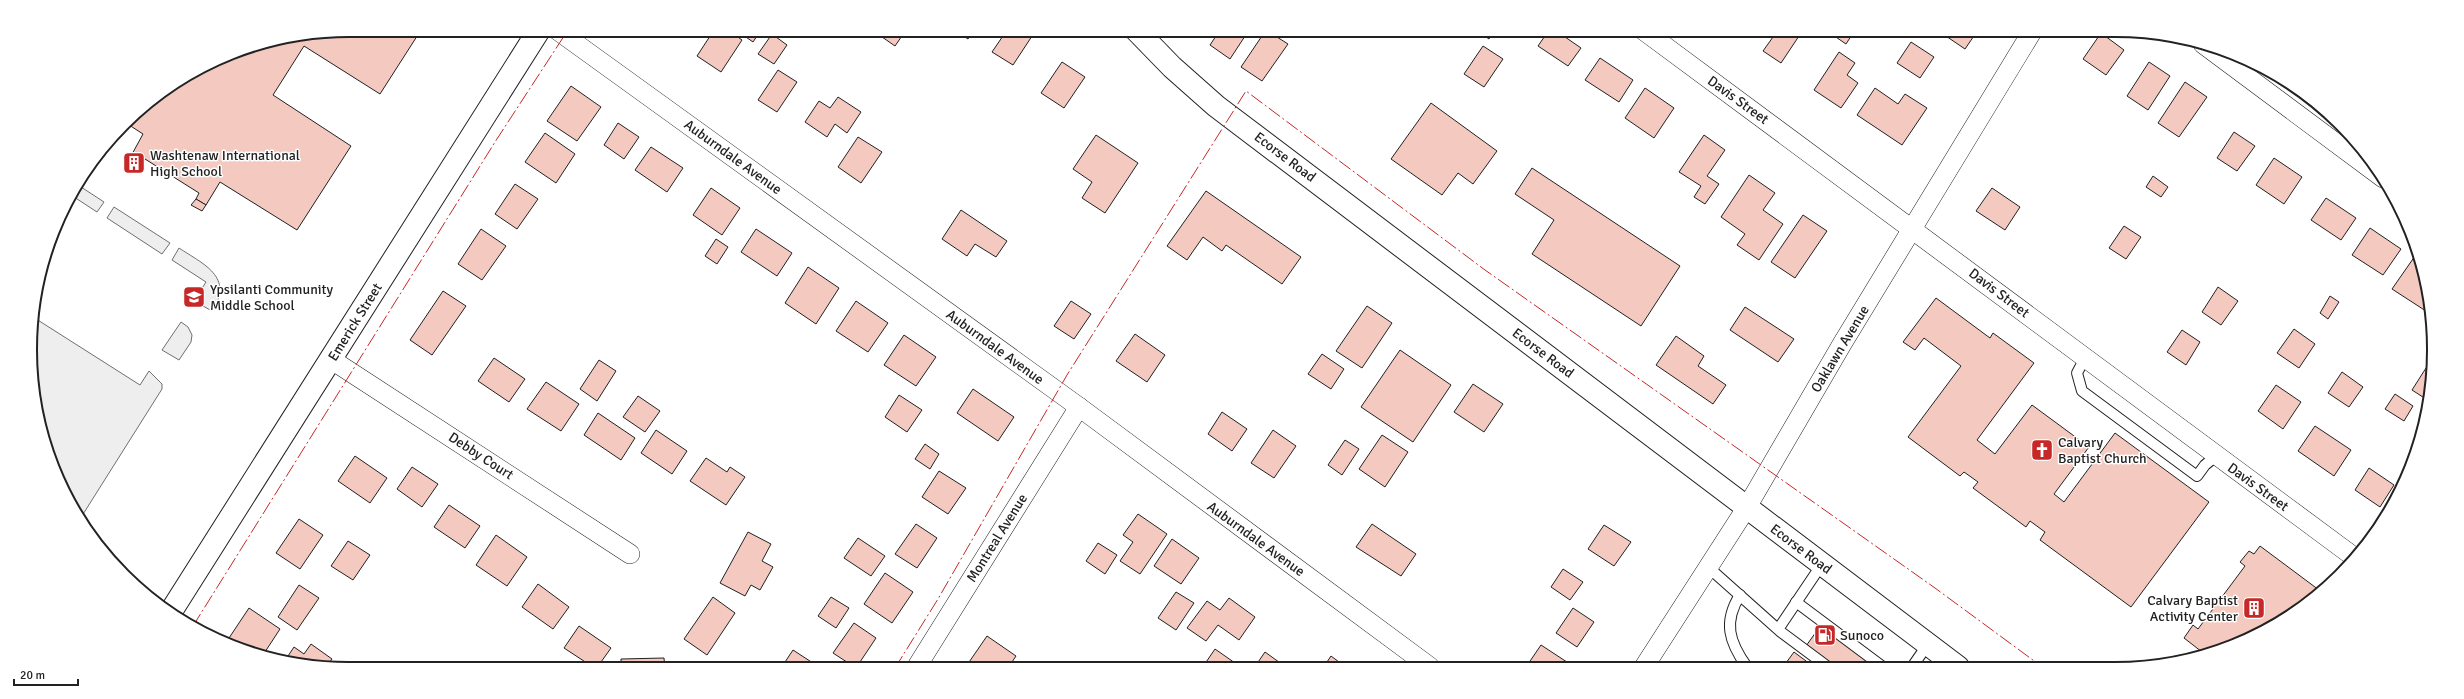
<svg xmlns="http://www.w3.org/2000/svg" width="2464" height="699" viewBox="0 0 2464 699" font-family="Signika,sans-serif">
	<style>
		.green { fill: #eee; stroke: #6f6f6f }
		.building { fill: #f3c9c0; stroke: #222 }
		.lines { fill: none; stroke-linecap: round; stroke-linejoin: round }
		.service-casing { stroke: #222; stroke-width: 12 }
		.minor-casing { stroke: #222; stroke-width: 20 }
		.tertiary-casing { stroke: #222; stroke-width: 24 }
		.primary-casing { stroke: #222; stroke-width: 24 }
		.service { stroke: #fff; stroke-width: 10 }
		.minor { stroke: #fff; stroke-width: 19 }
		.tertiary { stroke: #fff; stroke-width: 22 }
		.primary { stroke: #fff; stroke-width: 22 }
		.power { stroke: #c62828; stroke-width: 1; stroke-dasharray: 14 3 2 3; stroke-linecap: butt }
		.labels { text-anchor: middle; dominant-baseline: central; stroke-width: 3; stroke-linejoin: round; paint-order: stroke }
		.street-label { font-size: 14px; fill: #222; stroke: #fff }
		.poi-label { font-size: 14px; fill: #222; stroke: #fff; text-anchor: start }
		.rim { fill: none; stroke: #222; stroke-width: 2 }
	</style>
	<rect width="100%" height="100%" fill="#fff"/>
	<g class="green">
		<path d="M78 185 104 202 97 212 71 195Z"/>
		<path d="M114 207 170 243 162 254 107 218Z"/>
		<path d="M179 248C203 264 235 277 212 311L194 301 206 282 172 260Z"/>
		<path d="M33 317 140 385 149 371 162 384V389L80 519 63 491 41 432 31 328Z"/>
		<path d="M181 322 188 327 192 335 191 342 179 360 162 350Z"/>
	</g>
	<g class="building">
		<path d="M350 30H421L380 94 304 46 273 95 351 146 297 230 220 182 206 205 196 199 199 193 145 159 143 164 131 156 143 134 126 123 139 109 227 54 287 36Z"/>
		<path d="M714 30H728L742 40 721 72 697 56Z"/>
		<path d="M736 30H761L753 42Z"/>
		<path d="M872 30H906L895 46Z"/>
		<path d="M954 30H974L968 39Z"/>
		<path d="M1007 30H1036L1013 65 992 52Z"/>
		<path d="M1220 30H1249L1230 59 1210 45Z"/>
		<path d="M1266 30 1288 44 1262 81 1241 67Z"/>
		<path d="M1476 30H1494L1489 39Z"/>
		<path d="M1549 30H1555L1581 48 1568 66 1538 46Z"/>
		<path d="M1778 30H1803L1781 63 1763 51Z"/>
		<path d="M1832 30H1855L1846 44 1830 33Z"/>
		<path d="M1937 30H1978L1965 49Z"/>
		<path d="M2101 33 2124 50 2106 75 2083 59Z"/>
		<path d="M772 34 787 45 774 64 758 54Z"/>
		<path d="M1911 42 1934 57 1920 78 1897 63Z"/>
		<path d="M1483 46 1503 59 1484 87 1464 74Z"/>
		<path d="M1839 52 1855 63 1847 75 1858 83 1841 108 1814 90Z"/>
		<path d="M1600 58 1633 80 1619 102 1585 80Z"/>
		<path d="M1062 62 1085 77 1064 108 1041 93Z"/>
		<path d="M2149 62 2170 76 2148 110 2127 96Z"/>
		<path d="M778 70 797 82 777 112 758 100Z"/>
		<path d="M2185 82 2207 97 2179 137 2158 123Z"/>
		<path d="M571 86 601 107 577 141 547 121Z"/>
		<path d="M1645 88 1674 108 1654 138 1625 118Z"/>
		<path d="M1875 88 1898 104 1905 94 1927 108 1902 145 1857 115Z"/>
		<path d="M838 97 861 112 847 133 835 124 827 137 805 122 819 101 830 108Z"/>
		<path d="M1431 103 1497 151 1473 184 1458 173 1442 195 1391 159Z"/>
		<path d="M618 123 639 137 624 159 604 145Z"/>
		<path d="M2234 132 2255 146 2237 171 2217 158Z"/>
		<path d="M545 133 575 154 556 183 525 162Z"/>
		<path d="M1096 135 1138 163 1105 213 1082 198 1092 182 1073 169Z"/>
		<path d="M1704 135 1725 150 1707 176 1719 184 1705 204 1694 197 1701 186 1679 172Z"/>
		<path d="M858 137 882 152 861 183 838 167Z"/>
		<path d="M651 147 683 168 667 192 635 170Z"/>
		<path d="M131 156 143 164 138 171 125 163Z"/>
		<path d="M2274 158 2302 177 2284 204 2256 185Z"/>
		<path d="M1532 168 1680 266 1641 326 1532 254 1554 220 1515 194Z"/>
		<path d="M1749 175 1775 193 1763 210 1783 224 1759 260 1737 245 1745 234 1721 217Z"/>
		<path d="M2153 176 2168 187 2161 197 2146 187Z"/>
		<path d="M515 184 538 199 517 229 495 214Z"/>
		<path d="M711 188 740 208 722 235 693 215Z"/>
		<path d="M1992 188 2020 207 2005 230 1976 211Z"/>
		<path d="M1206 191 1301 257 1282 284 1226 245 1222 251 1203 237 1187 260 1167 246Z"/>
		<path d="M2326 198 2356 218 2341 240 2311 220Z"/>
		<path d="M196 199 206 205 202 211 191 205Z"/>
		<path d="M961 210 1007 241 996 257 975 244 967 256 942 239Z"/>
		<path d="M1803 215 1827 231 1795 278 1771 262Z"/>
		<path d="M2124 226 2141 237 2126 259 2109 248Z"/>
		<path d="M2370 228 2401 249 2383 275 2352 255Z"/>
		<path d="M481 229 506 246 482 280 458 264Z"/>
		<path d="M756 229 792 253 777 276 741 252Z"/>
		<path d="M716 239 728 247 717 264 705 256Z"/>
		<path d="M2415 256 2419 259 2428 287 2429 313 2392 289Z"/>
		<path d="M808 267 839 288 816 324 785 303Z"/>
		<path d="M2218 287 2238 301 2221 325 2202 312Z"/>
		<path d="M443 291 466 306 432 355 410 340Z"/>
		<path d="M2330 296 2339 302 2328 319 2320 313Z"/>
		<path d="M1936 298 1990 338 1993 333 2034 363 1977 440 1995 454 2032 405 2089 447 2054 494 2064 502 2115 433 2209 502 2131 607 2040 540 2045 532 2030 521 2026 527 1973 488 1978 482 1964 472 1960 476 1908 437 1961 366 1924 338 1915 350 1903 342Z"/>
		<path d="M856 301 888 323 868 352 836 331Z"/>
		<path d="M1071 301 1091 314 1074 339 1054 326Z"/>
		<path d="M1367 306 1392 323 1362 368 1336 351Z"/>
		<path d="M1745 307 1794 339 1778 362 1730 330Z"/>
		<path d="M2294 329 2315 344 2299 368 2277 353Z"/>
		<path d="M2182 330 2200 342 2186 365 2167 352Z"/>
		<path d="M1135 334 1165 355 1147 382 1116 361Z"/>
		<path d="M904 335 936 357 916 386 884 365Z"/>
		<path d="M1676 336 1704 356 1698 366 1726 385 1713 404 1656 365Z"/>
		<path d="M1400 350 1451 385 1413 442 1361 407Z"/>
		<path d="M1322 354 1344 369 1331 389 1308 374Z"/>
		<path d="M494 358 525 379 509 402 478 381Z"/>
		<path d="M599 360 616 371 597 401 580 389Z"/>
		<path d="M2426 368 2432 372 2429 401 2412 390Z"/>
		<path d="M2342 372 2363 387 2349 407 2328 393Z"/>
		<path d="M546 382 579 404 561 431 527 409Z"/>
		<path d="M1473 384 1503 404 1484 432 1454 412Z"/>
		<path d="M2276 385 2301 402 2283 429 2258 411Z"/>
		<path d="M973 389 1014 417 998 441 957 413Z"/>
		<path d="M2395 394 2413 406 2404 421 2385 409Z"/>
		<path d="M899 395 922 410 907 432 885 417Z"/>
		<path d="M638 396 660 411 645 432 623 417Z"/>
		<path d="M1222 412 1247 429 1232 451 1208 434Z"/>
		<path d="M598 413 635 438 621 460 584 435Z"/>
		<path d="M2315 426 2351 450 2334 476 2298 451Z"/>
		<path d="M656 430 687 451 672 474 641 453Z"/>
		<path d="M1273 430 1296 446 1274 478 1251 463Z"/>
		<path d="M1382 435 1408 452 1385 487 1359 469Z"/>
		<path d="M1345 440 1359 449 1342 475 1328 465Z"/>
		<path d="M925 444 939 454 930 469 915 459Z"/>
		<path d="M355 456 387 478 370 503 338 481Z"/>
		<path d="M706 458 727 472 730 467 745 477 726 505 690 481Z"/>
		<path d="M412 467 438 484 422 507 397 489Z"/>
		<path d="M2369 468 2394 485 2380 507 2355 490Z"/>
		<path d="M939 471 966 488 948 514 922 497Z"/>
		<path d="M449 505 480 526 465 548 434 527Z"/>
		<path d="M1138 514 1167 534 1140 574 1120 561 1133 542 1123 535Z"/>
		<path d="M299 519 323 535 300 569 276 553Z"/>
		<path d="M916 524 937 538 917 568 895 554Z"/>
		<path d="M1372 524 1416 554 1401 576 1356 547Z"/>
		<path d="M1604 525 1631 542 1614 566 1588 549Z"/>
		<path d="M748 532 771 544 762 561 773 567 760 590 751 585 745 596 720 583Z"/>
		<path d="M496 535 527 557 507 586 476 565Z"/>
		<path d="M858 538 885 556 871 576 844 558Z"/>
		<path d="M1172 539 1199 558 1181 584 1154 566Z"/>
		<path d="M348 541 370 555 353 580 331 566Z"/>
		<path d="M1098 543 1117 555 1105 574 1086 561Z"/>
		<path d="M2260 546 2319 590 2256 636 2202 652 2184 638 2193 625 2198 629 2245 566 2240 562 2249 551 2254 554Z"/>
		<path d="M1563 569 1583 582 1570 600 1551 587Z"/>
		<path d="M885 573 913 592 892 623 864 604Z"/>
		<path d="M538 584 569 607 553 629 522 607Z"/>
		<path d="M299 585 319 598 297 630 278 617Z"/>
		<path d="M1176 592 1194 603 1176 630 1158 618Z"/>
		<path d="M713 597 735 613 707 655 684 639Z"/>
		<path d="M831 597 849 608 836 628 818 616Z"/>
		<path d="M1229 598 1255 617 1239 640 1218 625 1206 641 1187 628 1207 601 1220 610Z"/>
		<path d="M249 608 280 629 263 655 250 652 229 638Z"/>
		<path d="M1573 608 1594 622 1577 647 1556 633Z"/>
		<path d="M854 623 876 638 856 668 833 653Z"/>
		<path d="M1821 625 1878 667H1834L1806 646Z"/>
		<path d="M579 626 611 648 596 669 564 648Z"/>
		<path d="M987 636 1016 656 1008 668H965Z"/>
		<path d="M311 644 332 659 326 667 284 662 294 647 304 654Z"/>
		<path d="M1541 645 1573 666V667H1526Z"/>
		<path d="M1215 649 1235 663 1231 668H1202Z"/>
		<path d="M793 650 819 667 818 668H795L785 662Z"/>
		<path d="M1265 652 1283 665 1281 668H1254Z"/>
		<path d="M1794 652 1814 667H1783Z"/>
		<path d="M1331 656 1347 668H1323Z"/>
		<path d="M664 658 665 669H621V659Z"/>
	</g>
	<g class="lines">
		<g class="service-casing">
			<g id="service">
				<path d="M2085 358 2077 373 2082 391 2197 476 2205 465 2216 456"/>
				<path d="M1708 567 1781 632 1828 667"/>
				<path d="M1740 595C1723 622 1729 642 1747 667"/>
				<path d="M1796 602 1883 667"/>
				<path d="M1779 628 1822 564"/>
				<path d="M1912 667 1928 644"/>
			</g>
		</g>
		<g class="minor-casing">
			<g id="minor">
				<path d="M557 30 1079 407 1430 667"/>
				<path d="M1643 30 2354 557"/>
				<path d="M2203 44 2383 178"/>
				<path d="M332 360 630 554"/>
				<path d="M1644 667 1747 507 1842 344 2033 30"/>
				<path d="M916 668 1079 407"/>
			</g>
		</g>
		<g class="tertiary-casing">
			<path id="tertiary" d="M170 613 539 30"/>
		</g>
		<g class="primary-casing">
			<path id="primary" d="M1136 30 1172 67 1216 106 1958 667"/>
		</g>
		<use href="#service" class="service"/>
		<use href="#minor" class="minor"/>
		<use href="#tertiary" class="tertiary"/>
		<use href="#primary" class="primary"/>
		<g class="power">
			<path d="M193 626 495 142 568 30"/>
			<path d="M895 668 938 599 1067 375 1246 91 1485 270 1935 588 2041 666"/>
		</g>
	</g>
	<defs>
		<g id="building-square" transform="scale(1.15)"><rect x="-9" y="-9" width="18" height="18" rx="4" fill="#c62828" stroke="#fff"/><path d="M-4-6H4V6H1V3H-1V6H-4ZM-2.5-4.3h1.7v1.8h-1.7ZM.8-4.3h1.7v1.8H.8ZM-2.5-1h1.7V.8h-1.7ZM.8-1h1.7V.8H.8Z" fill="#fff"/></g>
		<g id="school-square" transform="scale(1.15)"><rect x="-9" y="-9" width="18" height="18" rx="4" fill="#c62828" stroke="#fff"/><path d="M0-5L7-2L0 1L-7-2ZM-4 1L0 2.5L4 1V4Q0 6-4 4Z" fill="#fff"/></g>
		<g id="church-square" transform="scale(1.15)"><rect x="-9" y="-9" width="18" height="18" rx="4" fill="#c62828" stroke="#fff"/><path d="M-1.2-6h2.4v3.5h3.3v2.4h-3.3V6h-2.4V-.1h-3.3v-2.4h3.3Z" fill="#fff"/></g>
		<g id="fuel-square" transform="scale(1.15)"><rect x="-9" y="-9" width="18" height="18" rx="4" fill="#c62828" stroke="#fff"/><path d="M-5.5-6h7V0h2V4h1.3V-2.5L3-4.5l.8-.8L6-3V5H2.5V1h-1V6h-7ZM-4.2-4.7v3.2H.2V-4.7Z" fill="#fff"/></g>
	</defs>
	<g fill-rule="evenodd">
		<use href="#building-square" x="134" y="163"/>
		<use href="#school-square" x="194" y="297"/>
		<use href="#church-square" x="2042" y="450"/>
		<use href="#building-square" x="2254" y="608"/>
		<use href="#fuel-square" x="1825" y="635"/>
	</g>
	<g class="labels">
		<g class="street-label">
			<text transform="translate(1738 100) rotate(36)">Davis Street</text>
			<text transform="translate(733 157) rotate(36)">Auburndale Avenue</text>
			<text transform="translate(1285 157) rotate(37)">Ecorse Road</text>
			<text transform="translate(1999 293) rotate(37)">Davis Street</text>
			<text transform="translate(355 322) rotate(-58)">Emerick Street</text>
			<text transform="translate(995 347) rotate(36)">Auburndale Avenue</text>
			<text transform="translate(1840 349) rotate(-59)">Oaklawn Avenue</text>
			<text transform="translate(1543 353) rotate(37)">Ecorse Road</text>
			<text transform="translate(481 456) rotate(33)">Debby Court</text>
			<text transform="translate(2258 487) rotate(36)">Davis Street</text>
			<text transform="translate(997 538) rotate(-58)">Montreal Avenue</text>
			<text transform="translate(1256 539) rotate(36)">Auburndale Avenue</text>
			<text transform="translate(1801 549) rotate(37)">Ecorse Road</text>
		</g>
		<g class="poi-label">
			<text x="150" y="155">Washtenaw International<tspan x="150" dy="16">High School</tspan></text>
			<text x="210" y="289">Ypsilanti Community<tspan x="210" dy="16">Middle School</tspan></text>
			<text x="2058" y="442">Calvary<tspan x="2058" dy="16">Baptist Church</tspan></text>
			<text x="2238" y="600" text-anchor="end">Calvary Baptist<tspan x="2238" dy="16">Activity Center</tspan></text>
			<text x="1840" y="635">Sunoco</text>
		</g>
	</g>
	<path d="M0 0H2464V699H0ZM349 37H2115A312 312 0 0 1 2427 349V350A312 312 0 0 1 2115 662H349A312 312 0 0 1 37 350V349A312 312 0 0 1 349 37Z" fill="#fff" fill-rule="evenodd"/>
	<path class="rim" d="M349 37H2115A312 312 0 0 1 2427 349V350A312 312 0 0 1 2115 662H349A312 312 0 0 1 37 350V349A312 312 0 0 1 349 37Z"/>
	<path d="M14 679v6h64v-6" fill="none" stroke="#222222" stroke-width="2"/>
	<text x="20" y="679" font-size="12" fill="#222222" stroke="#ffffff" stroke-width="3" paint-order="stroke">20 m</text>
</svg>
